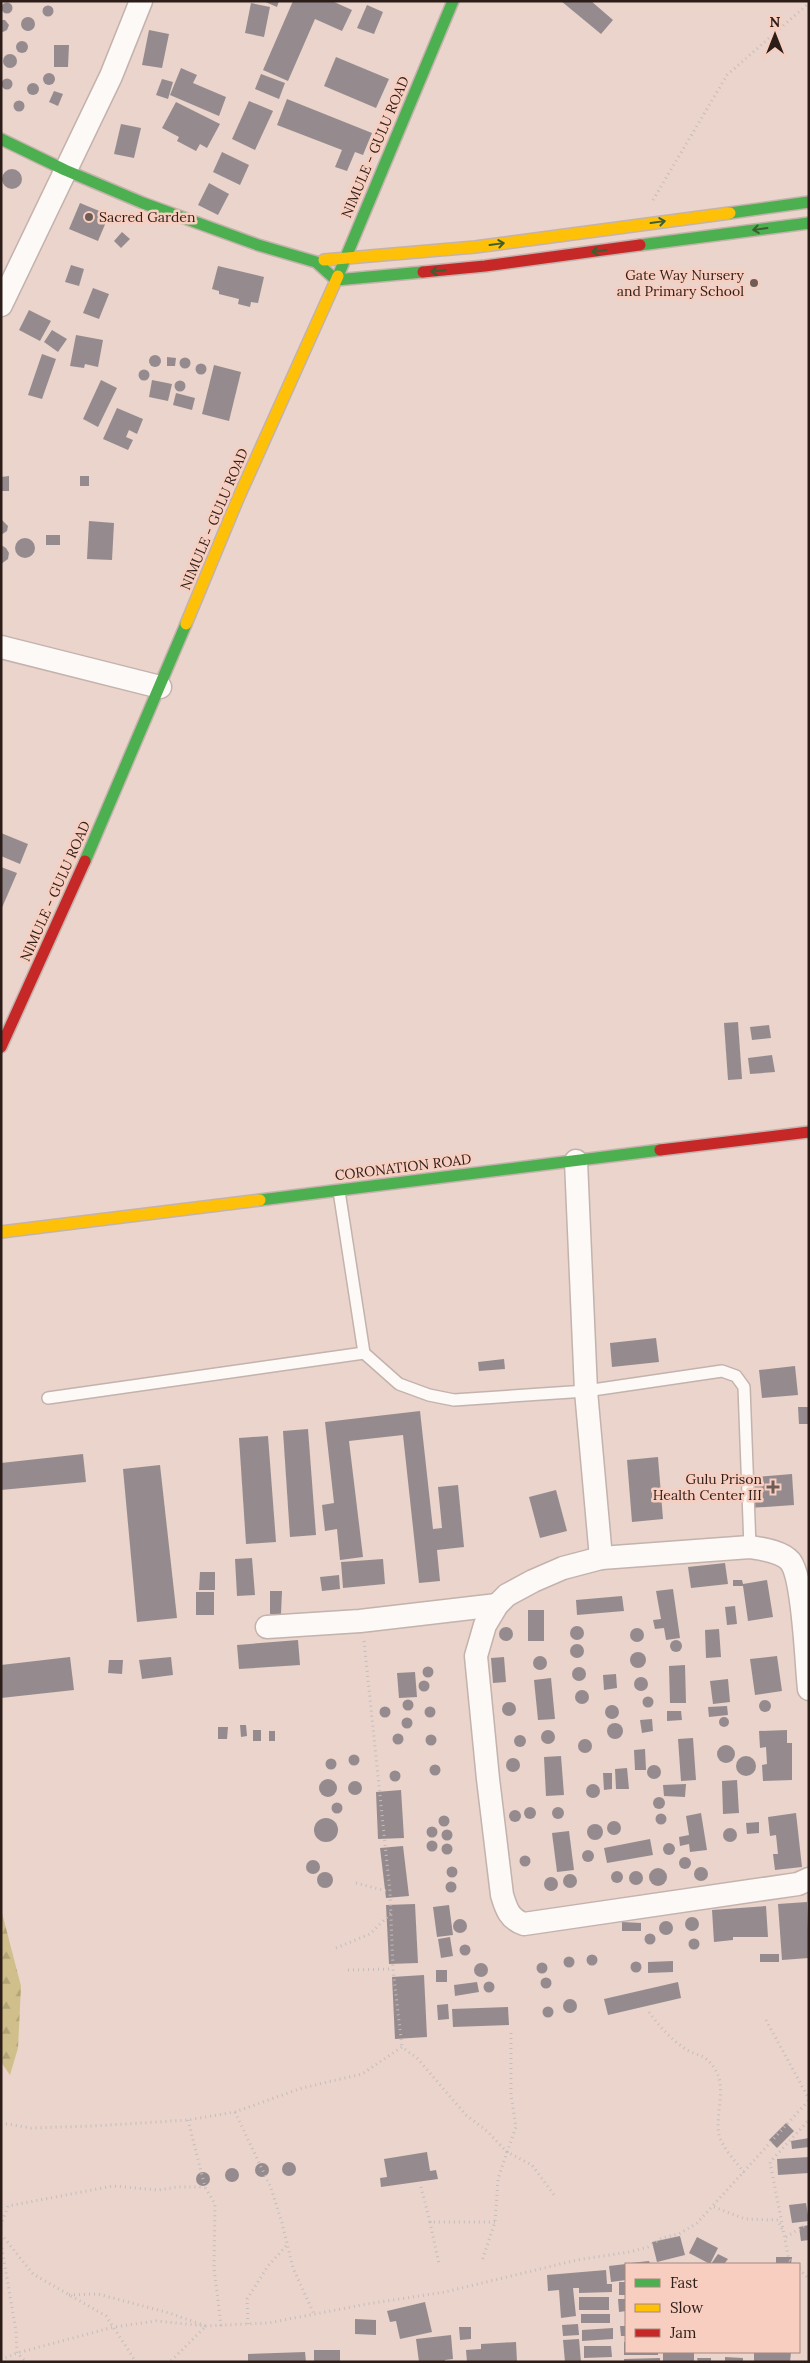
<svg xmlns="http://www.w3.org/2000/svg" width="810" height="2363" viewBox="0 0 810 2363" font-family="Lora,serif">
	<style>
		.forest { fill: url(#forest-firs) }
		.building { fill: #958b8e }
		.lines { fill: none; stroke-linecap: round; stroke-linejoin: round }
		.lane-casing { stroke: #c4b2ac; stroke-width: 14 }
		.street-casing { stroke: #c4b2ac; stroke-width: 25 }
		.fast-casing { stroke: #c4b2ac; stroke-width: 14 }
		.slow-casing { stroke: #c4b2ac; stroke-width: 14 }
		.jam-casing { stroke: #c4b2ac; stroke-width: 14 }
		.path { stroke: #c5bdbb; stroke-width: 3; stroke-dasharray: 1 4; stroke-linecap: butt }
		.lane { stroke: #fcf9f7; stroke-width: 11 }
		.street { stroke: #fcf9f7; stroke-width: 22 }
		.fast { stroke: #4caf50; stroke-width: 11 }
		.slow { stroke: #ffc107; stroke-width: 11 }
		.jam { stroke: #c62828; stroke-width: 11 }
		.oneway { stroke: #3a5f31 }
		.poi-dot { fill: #6e5d57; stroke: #f7cebf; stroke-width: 2 }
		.labels { text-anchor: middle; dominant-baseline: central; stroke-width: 5; stroke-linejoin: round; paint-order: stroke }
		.street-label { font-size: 14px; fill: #2c1d18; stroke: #f7cebf }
		.poi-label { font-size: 14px; fill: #2c1d18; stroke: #f7cebf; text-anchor: end }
	</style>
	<defs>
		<pattern id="forest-firs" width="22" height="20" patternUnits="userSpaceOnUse" patternTransform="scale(1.25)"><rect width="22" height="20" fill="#d0bf8b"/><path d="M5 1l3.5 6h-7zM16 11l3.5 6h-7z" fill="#b3a477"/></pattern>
	</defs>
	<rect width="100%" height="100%" fill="#ead4cc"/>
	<path class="forest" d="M1 1909 21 1986 18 2048 10 2075 1 2062Z"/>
	<g class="building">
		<path d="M263 1H279L277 7Z"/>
		<path d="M293 1H332L352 10 342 31 315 19 288 81 263 70Z"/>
		<path d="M561 1H591L613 20 601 34Z"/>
		<circle cx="7" cy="8" r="5.5"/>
		<path d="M251 3 270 7 264 37 245 33Z"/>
		<path d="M367 5 383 12 374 34 357 28Z"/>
		<circle cx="48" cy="11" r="5.5"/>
		<circle cx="28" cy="24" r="7"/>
		<path d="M1 20H5L9 25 7 30 3 32 1 31Z"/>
		<path d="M149 30 169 34 162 68 142 65Z"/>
		<circle cx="22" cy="47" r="6"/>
		<path d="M54 45H69L68 67H54Z"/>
		<circle cx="10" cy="61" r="7"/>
		<path d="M336 57 389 79 376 108 324 86Z"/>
		<path d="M181 68 197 75 193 83 226 97 219 116 170 95Z"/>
		<circle cx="49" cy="79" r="6"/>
		<path d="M261 74 285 83 279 99 255 89Z"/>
		<circle cx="7" cy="84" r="5.5"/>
		<path d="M162 79 173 82 168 99 156 95Z"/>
		<circle cx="33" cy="89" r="6"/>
		<path d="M54 91 63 94 58 106 49 102Z"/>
		<path d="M287 99 372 133 363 155 355 152 347 171 335 167 342 150 277 125Z"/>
		<circle cx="19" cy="106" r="5.5"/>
		<path d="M249 101 273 111 255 150 232 139Z"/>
		<path d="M176 102 220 124 207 148 200 144 196 151 177 141 179 137 162 128Z"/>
		<path d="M121 124 141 128 134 158 114 154Z"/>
		<path d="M222 152 249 165 240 185 213 172Z"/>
		<circle cx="12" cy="179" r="10"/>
		<path d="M209 183 229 194 218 215 198 205Z"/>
		<path d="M80 203 109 215 98 241 69 229Z"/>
		<path d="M122 232 130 239 121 248 114 241Z"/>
		<path d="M71 265 84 269 79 286 65 282Z"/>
		<path d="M218 266 264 277 258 303 251 302 250 307 238 304 239 299 219 294V291L212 289Z"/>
		<path d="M93 288 109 294 99 319 83 313Z"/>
		<path d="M29 310 51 321 40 341 19 330Z"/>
		<path d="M52 330 67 339 58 352 44 342Z"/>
		<path d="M76 335 103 340 98 367 85 364 84 368 70 366Z"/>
		<path d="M42 354 56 359 42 399 28 395Z"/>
		<circle cx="155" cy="361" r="6"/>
		<path d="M167 357 176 358 175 366H167Z"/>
		<circle cx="185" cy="363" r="5.5"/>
		<circle cx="201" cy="369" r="5.5"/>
		<path d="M214 365 241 372 229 421 202 414Z"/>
		<circle cx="144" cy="375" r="5.5"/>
		<path d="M101 380 117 388 98 427 83 419Z"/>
		<path d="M152 380 172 384 168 401 149 397Z"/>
		<circle cx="180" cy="386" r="5.5"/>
		<path d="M176 393 195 398 192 410 173 405Z"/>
		<path d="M117 408 143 419 137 434 129 430 126 437 133 440 128 450 103 439Z"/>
		<path d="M9 476V491H1V477Z"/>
		<rect x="80" y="476" width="9" height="10"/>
		<path d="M1 519 8 526 7 531 1 535Z"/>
		<path d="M89 521 114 523 112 560 87 559Z"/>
		<rect x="46" y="535" width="14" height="10"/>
		<circle cx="25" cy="548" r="10"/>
		<path d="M1 545 6 548 9 553 8 559 1 564Z"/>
		<path d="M1 833 28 844 20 864 1 856Z"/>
		<path d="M1 867 17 873 1 910Z"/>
		<path d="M738 1022 742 1079 728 1080 724 1023Z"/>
		<path d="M769 1025 771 1038 752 1040 750 1027Z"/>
		<path d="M772 1055 775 1072 750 1074 748 1058Z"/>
		<path d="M656 1338 659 1362 612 1367 610 1343Z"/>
		<path d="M504 1359 505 1369 479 1371 478 1362Z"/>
		<path d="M795 1366 798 1395 762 1398 759 1370Z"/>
		<path d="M798 1407H809V1424H799Z"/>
		<path d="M420 1411 433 1529 442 1528 438 1487 458 1485 464 1547 437 1550 440 1581 419 1583 403 1435 349 1441 363 1557 340 1560 337 1529 325 1531 322 1505 334 1503 325 1422Z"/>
		<path d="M308 1429 316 1535 290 1537 283 1431Z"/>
		<path d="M268 1436 276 1542 246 1544 239 1438Z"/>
		<path d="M83 1454 86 1482 1 1490V1463Z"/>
		<path d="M658 1457 663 1519 632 1522 627 1460Z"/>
		<path d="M160 1465 177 1618 137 1622 123 1469Z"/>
		<path d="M792 1474 794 1505 749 1508 746 1478Z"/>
		<path d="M556 1490 567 1531 540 1538 529 1497Z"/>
		<path d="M252 1558 255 1595 237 1596 235 1559Z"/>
		<path d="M383 1559 385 1584 343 1588 341 1562Z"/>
		<path d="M725 1563 728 1584 691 1588 688 1567Z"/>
		<path d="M200 1572H215V1590H199Z"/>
		<path d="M339 1575 340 1589 322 1591 320 1577Z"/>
		<path d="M733 1580H742L743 1584 767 1580 773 1617 748 1621 743 1586H733Z"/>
		<path d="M673 1589 680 1638 666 1640 664 1628 655 1629 653 1620 661 1619 656 1591Z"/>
		<path d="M270 1591H282L281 1614H270Z"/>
		<rect x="196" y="1592" width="18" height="23"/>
		<path d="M622 1596 624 1611 577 1615 576 1600Z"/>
		<path d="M735 1606 737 1624 727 1625 725 1607Z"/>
		<rect x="528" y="1610" width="16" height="31"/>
		<circle cx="577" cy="1633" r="7"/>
		<circle cx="506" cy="1634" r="7"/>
		<circle cx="637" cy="1635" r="7"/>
		<path d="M719 1629 721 1657 706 1658 705 1630Z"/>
		<circle cx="676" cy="1646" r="6"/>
		<path d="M298 1640 300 1665 239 1669 237 1645Z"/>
		<circle cx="577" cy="1651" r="7"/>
		<circle cx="638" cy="1660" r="8"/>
		<circle cx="540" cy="1663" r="7"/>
		<path d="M777 1656 782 1691 755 1695 750 1659Z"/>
		<path d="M70 1657 74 1690 1 1698V1665Z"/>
		<path d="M171 1657 173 1675 142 1679 139 1660Z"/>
		<path d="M504 1657 506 1682 493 1683 491 1658Z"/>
		<path d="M109 1660H123L122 1674 108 1673Z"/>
		<path d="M685 1665 686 1703H670L669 1666Z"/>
		<circle cx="428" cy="1672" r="5.5"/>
		<circle cx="579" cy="1674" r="7"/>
		<path d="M415 1672 417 1697 399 1698 397 1673Z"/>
		<path d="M616 1674 617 1688 604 1690 603 1675Z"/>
		<circle cx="641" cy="1684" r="7"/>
		<path d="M551 1678 555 1719 538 1720 534 1680Z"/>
		<path d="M728 1679 730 1702 713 1704 710 1681Z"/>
		<circle cx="424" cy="1686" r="5.5"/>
		<circle cx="582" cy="1697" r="7"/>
		<circle cx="648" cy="1702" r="5.5"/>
		<circle cx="408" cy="1705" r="5.5"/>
		<circle cx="765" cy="1706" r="6"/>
		<circle cx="509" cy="1709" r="7"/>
		<circle cx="612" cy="1712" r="7"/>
		<path d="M727 1706 728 1715 709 1717 708 1707Z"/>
		<circle cx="385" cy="1712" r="5.5"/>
		<circle cx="430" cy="1712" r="5.5"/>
		<path d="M667 1711H681L682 1720 667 1721Z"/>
		<circle cx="724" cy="1722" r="5"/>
		<circle cx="407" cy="1723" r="5.5"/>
		<path d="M652 1719 653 1731 642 1733 640 1720Z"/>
		<circle cx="615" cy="1731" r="8"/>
		<path d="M240 1725H246L247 1736 241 1737Z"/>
		<path d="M218 1727H228L227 1739H218Z"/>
		<circle cx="548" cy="1737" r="7"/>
		<rect x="253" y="1730" width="8" height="11"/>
		<path d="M787 1730V1743H792V1780L763 1781 762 1765 767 1764 766 1747 760 1748 759 1731Z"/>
		<rect x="269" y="1731" width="6" height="10"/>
		<circle cx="398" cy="1739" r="5.5"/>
		<circle cx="431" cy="1740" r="5.5"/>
		<circle cx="520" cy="1741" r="6"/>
		<path d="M693 1738 696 1780 681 1781 678 1739Z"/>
		<circle cx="585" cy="1746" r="7"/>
		<circle cx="726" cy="1754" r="9"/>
		<path d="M645 1749 646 1770H635L634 1750Z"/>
		<circle cx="354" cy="1760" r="5.5"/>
		<circle cx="746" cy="1766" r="10"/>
		<path d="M561 1756 564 1795 546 1796 544 1757Z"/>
		<circle cx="513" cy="1765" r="7"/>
		<circle cx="331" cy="1764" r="5.5"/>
		<circle cx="435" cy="1770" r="5.5"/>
		<circle cx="654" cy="1772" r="7"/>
		<path d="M627 1768 629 1789H616L615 1769Z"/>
		<circle cx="395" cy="1776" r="5.5"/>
		<path d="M603 1773H612V1789L604 1790Z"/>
		<circle cx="328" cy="1788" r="9"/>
		<path d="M737 1780 739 1813 723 1814 722 1781Z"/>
		<circle cx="355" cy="1788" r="7"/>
		<circle cx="593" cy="1791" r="7"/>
		<path d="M686 1784 685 1797 664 1796 663 1785Z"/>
		<path d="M401 1790 404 1838 378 1839 376 1792Z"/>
		<circle cx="659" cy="1803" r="6"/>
		<circle cx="337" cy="1808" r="5.5"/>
		<circle cx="530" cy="1813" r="6"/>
		<circle cx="558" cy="1813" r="6"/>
		<circle cx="515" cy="1816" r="6"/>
		<path d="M701 1813 707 1850 690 1852 689 1844 680 1846 679 1837 689 1835 686 1816Z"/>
		<path d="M796 1813 802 1867 775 1870 773 1854H778L776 1835 770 1836 768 1817Z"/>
		<circle cx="661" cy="1819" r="5.5"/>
		<circle cx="444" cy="1821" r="5.5"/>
		<circle cx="326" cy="1830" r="12"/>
		<circle cx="614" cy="1828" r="7"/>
		<path d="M759 1822V1833L747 1834 746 1823Z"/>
		<circle cx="595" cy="1832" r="8"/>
		<circle cx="432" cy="1832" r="5.5"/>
		<circle cx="730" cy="1835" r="7"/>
		<circle cx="447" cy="1835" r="5.5"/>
		<path d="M569 1831 574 1870 557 1872 552 1833Z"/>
		<path d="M650 1839 653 1855 607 1863 604 1848Z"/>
		<circle cx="432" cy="1846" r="5.5"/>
		<circle cx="669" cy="1849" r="6"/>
		<circle cx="447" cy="1849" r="5.5"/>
		<path d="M403 1846 409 1896 386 1898 380 1848Z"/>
		<circle cx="588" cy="1856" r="6"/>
		<circle cx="525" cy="1861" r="5.5"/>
		<circle cx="685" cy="1863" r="6"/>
		<circle cx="313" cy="1867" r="7"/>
		<circle cx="452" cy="1872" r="5.5"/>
		<circle cx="701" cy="1874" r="7"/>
		<circle cx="658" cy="1877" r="9"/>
		<circle cx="636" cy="1878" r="7"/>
		<circle cx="617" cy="1877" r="6"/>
		<circle cx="325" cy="1880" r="8"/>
		<circle cx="570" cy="1881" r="7"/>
		<circle cx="551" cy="1884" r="7"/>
		<circle cx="451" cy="1887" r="5.5"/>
		<path d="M807 1902 809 1958 782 1960 778 1904Z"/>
		<path d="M415 1904 418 1963 389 1964 386 1905Z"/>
		<path d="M449 1905 453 1935 437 1937 433 1907Z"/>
		<path d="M766 1906 768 1937H733V1940L714 1942 712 1910Z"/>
		<circle cx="692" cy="1924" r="7"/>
		<circle cx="460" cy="1926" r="7"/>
		<circle cx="666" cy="1928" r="7"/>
		<path d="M622 1922 641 1923V1931H622Z"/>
		<circle cx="650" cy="1939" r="5.5"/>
		<path d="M450 1937 453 1956 441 1958 438 1939Z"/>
		<circle cx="694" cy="1944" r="5.5"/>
		<circle cx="465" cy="1950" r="5.5"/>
		<rect x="760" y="1954" width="19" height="8"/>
		<circle cx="592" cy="1960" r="5.5"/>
		<circle cx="569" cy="1962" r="5.5"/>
		<path d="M673 1961V1972L648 1973V1962Z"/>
		<circle cx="636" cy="1967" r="5.5"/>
		<circle cx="542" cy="1968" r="5.5"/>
		<circle cx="481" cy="1970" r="7"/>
		<rect x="436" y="1970" width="11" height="12"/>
		<path d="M424 1975 427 2037 395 2039 392 1977Z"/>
		<circle cx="546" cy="1983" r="5.5"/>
		<circle cx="489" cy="1987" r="5.5"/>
		<path d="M477 1982 479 1992 455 1996 454 1985Z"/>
		<path d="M678 1982 681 1998 608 2015 604 1999Z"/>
		<circle cx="570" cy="2006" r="7"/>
		<path d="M448 2004 449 2019 438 2020 437 2005Z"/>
		<circle cx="548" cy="2012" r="5.5"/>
		<path d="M508 2007 509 2025 453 2027 452 2009Z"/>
		<path d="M786 2123 794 2131 777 2148 769 2140Z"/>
		<path d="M809 2138V2147L792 2149 791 2141Z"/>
		<path d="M427 2152 430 2171 436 2170 438 2179 381 2187 380 2178 387 2177 384 2159Z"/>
		<path d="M809 2157V2173L778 2175 777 2159Z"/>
		<circle cx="289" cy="2169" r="7"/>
		<circle cx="262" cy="2170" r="7"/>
		<circle cx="232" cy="2175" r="7"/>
		<circle cx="203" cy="2179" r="7"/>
		<path d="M806 2203 809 2221 792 2223 789 2205Z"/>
		<path d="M809 2225V2240L801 2241 799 2227Z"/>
		<path d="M680 2236 685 2255 657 2262 652 2242Z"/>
		<path d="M697 2237 718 2248 710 2264 689 2253Z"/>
		<path d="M718 2254 728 2259 724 2264H711Z"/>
		<path d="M776 2257H792L791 2264H776Z"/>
		<path d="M649 2261 650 2264H631V2263Z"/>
		<path d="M626 2264V2280L611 2282 609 2266Z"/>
		<path d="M606 2270 607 2284H612V2292L579 2293V2288H573L576 2316 561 2318 559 2290 548 2291 547 2275Z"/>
		<rect x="619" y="2282" width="7" height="13"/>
		<rect x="579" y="2297" width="30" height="13"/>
		<path d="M618 2299H626V2311L619 2312Z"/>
		<path d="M425 2302 432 2332 400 2339 396 2321 390 2322 387 2311Z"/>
		<rect x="581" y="2314" width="29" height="9"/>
		<path d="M355 2319 376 2320V2335L355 2334Z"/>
		<path d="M578 2324 579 2335 563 2336 562 2325Z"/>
		<path d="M620 2326H626V2336H621Z"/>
		<path d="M459 2327H471V2339L460 2340Z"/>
		<path d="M613 2328V2339L582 2341V2330Z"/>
		<path d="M451 2335 453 2359 445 2360V2362H419L416 2339Z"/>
		<path d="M579 2339 581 2362H565L563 2340Z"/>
		<path d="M516 2342 517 2362H467L466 2350 481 2349V2344Z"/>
		<path d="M624 2342H626V2352H658V2355H624Z"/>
		<path d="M584 2346H611L612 2357 584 2358Z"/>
		<rect x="314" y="2350" width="26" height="12"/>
		<path d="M305 2352 306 2362H248V2354Z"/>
		<rect x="663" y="2352" width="31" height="10"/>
		<path d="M754 2352H791L790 2362H754Z"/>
		<path d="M725 2357 743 2358V2362H725Z"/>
		<path d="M660 2358V2362H624V2359Z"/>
		<path d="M697 2358H711V2362H698Z"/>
	</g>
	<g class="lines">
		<g class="lane-casing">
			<g id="lane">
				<path d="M339 1191 364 1353 399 1384 429 1395 454 1400 586 1391 722 1371 736 1376 744 1387 750 1547"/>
				<path d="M48 1398 364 1353"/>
			</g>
		</g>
		<g class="street-casing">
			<g id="street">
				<path d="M1 305 111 76 141 1"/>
				<path d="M1 647 160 687"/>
				<path d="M576 1161 586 1391 601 1558"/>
				<path d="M267 1627 360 1621 497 1605"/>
				<path d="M809 1689C806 1664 804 1578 790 1561 781 1551 762 1549 750 1547L601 1558 563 1568 533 1581 507 1595 497 1605 485 1625 476 1656 488 1779 502 1895C506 1908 509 1919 524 1924L798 1884 809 1879"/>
			</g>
		</g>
		<g class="fast-casing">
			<g id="fast">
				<path d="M1 139 65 170 143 203 258 245 316 262 336 280 423 272"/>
				<path d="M730 213 809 202"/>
				<path d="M640 245 809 223"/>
				<path d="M338 276 453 1"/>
				<path d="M85 861 186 624"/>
				<path d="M260 1200 660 1150"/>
			</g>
		</g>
		<g class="slow-casing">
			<g id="slow">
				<path d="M324 260 475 247 730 213"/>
				<path d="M186 624 237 501 338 276"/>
				<path d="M1 1232 260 1200"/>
			</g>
		</g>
		<g class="jam-casing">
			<g id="jam">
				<path d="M423 272 485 266 640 245"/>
				<path d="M1 1047 85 861"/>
				<path d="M660 1150 809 1132"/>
			</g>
		</g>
		<g class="path">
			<path d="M653 200 727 75 809 3"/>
			<path d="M364 1641 390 1892 393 1969 402 2047"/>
			<path d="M356 1883 390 1892"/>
			<path d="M336 1948 370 1934 391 1913"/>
			<path d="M348 1970 393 1969"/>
			<path d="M649 2012C659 2026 670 2038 684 2048 697 2057 704 2052 715 2069 727 2088 715 2114 719 2134 722 2148 736 2161 744 2173"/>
			<path d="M766 2020 809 2099"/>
			<path d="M511 2033V2095L516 2127 507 2152 532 2165 554 2195"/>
			<path d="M235 2112 271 2188 282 2223 293 2268 314 2314"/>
			<path d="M188 2120 205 2187 215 2204 214 2268 221 2326"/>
			<path d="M1 2123 31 2128 93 2126 188 2120 235 2112 302 2088 362 2074 402 2047 417 2058 466 2115 487 2131 507 2152 498 2179 495 2222 482 2261"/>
			<path d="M421 2187 430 2222H495"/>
			<path d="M714 2207 745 2219 778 2220 783 2232"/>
			<path d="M430 2222 439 2264"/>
			<path d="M1 2226 8 2206 113 2186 158 2190 177 2187H205"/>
			<path d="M1 2234 33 2274 106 2316 136 2362"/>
			<path d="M786 2237 809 2223"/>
			<path d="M1 2243 16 2331 17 2353 26 2362"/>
			<path d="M794 2264 789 2260 770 2162 809 2120"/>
			<path d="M799 2269 809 2279"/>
			<path d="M69 2295 98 2294 169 2313 206 2326 170 2362"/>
			<path d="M248 2324 247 2299 268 2266 287 2245"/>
			<path d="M1 2360 17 2353 114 2327 156 2321 206 2326 268 2323 367 2304 445 2292 577 2260 629 2252 648 2247 662 2238 679 2234 697 2223 809 2100"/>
		</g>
		<use href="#lane" class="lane"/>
		<use href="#street" class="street"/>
		<use href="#fast" class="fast"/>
		<use href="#slow" class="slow"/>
		<use href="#jam" class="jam"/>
	</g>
	<defs><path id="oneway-shaft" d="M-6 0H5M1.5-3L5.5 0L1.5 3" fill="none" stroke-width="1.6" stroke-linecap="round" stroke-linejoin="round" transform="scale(1.25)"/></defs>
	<g class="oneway">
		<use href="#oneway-shaft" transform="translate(658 222) rotate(-8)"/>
		<use href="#oneway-shaft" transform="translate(760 229) rotate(172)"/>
		<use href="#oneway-shaft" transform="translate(497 244) rotate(-8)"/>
		<use href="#oneway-shaft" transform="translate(599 251) rotate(172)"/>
		<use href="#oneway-shaft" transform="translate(438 271) rotate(175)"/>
	</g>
	<g class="poi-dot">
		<circle cx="89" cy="217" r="5"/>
		<circle cx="754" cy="283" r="5"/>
		<path d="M770.5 1479.5h5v5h5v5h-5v5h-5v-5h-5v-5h5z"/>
	</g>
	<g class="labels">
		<g class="street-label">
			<text transform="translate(375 147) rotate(-67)">NIMULE - GULU ROAD</text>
			<text transform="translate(214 519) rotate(-67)">NIMULE - GULU ROAD</text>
			<text transform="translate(55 891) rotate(-66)">NIMULE - GULU ROAD</text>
			<text transform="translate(403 1167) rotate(-7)">CORONATION ROAD</text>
		</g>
		<g class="poi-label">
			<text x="99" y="217" text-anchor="start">Sacred Garden</text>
			<text x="744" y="275">Gate Way Nursery<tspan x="744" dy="16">and Primary School</tspan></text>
			<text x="762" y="1479">Gulu Prison<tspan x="762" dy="16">Health Center III</tspan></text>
		</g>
	</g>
	<rect width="810" height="2363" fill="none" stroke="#2c1d18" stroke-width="5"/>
	<rect x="625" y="2263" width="175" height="90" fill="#f7cebf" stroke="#a6877c"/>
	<rect x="635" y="2279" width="25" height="8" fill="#4caf50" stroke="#a6877c"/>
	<text x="670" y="2288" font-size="15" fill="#2c1d18">Fast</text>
	<rect x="635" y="2304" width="25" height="8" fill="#ffc107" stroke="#a6877c"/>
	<text x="670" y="2313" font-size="15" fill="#2c1d18">Slow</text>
	<rect x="635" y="2329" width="25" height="8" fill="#c62828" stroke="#a6877c"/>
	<text x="670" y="2338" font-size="15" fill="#2c1d18">Jam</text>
	<g transform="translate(775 35)" stroke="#f7cebf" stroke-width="4" paint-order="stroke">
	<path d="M0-4L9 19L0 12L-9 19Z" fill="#2c1d18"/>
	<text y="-8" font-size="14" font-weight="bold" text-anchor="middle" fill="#2c1d18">N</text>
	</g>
</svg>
